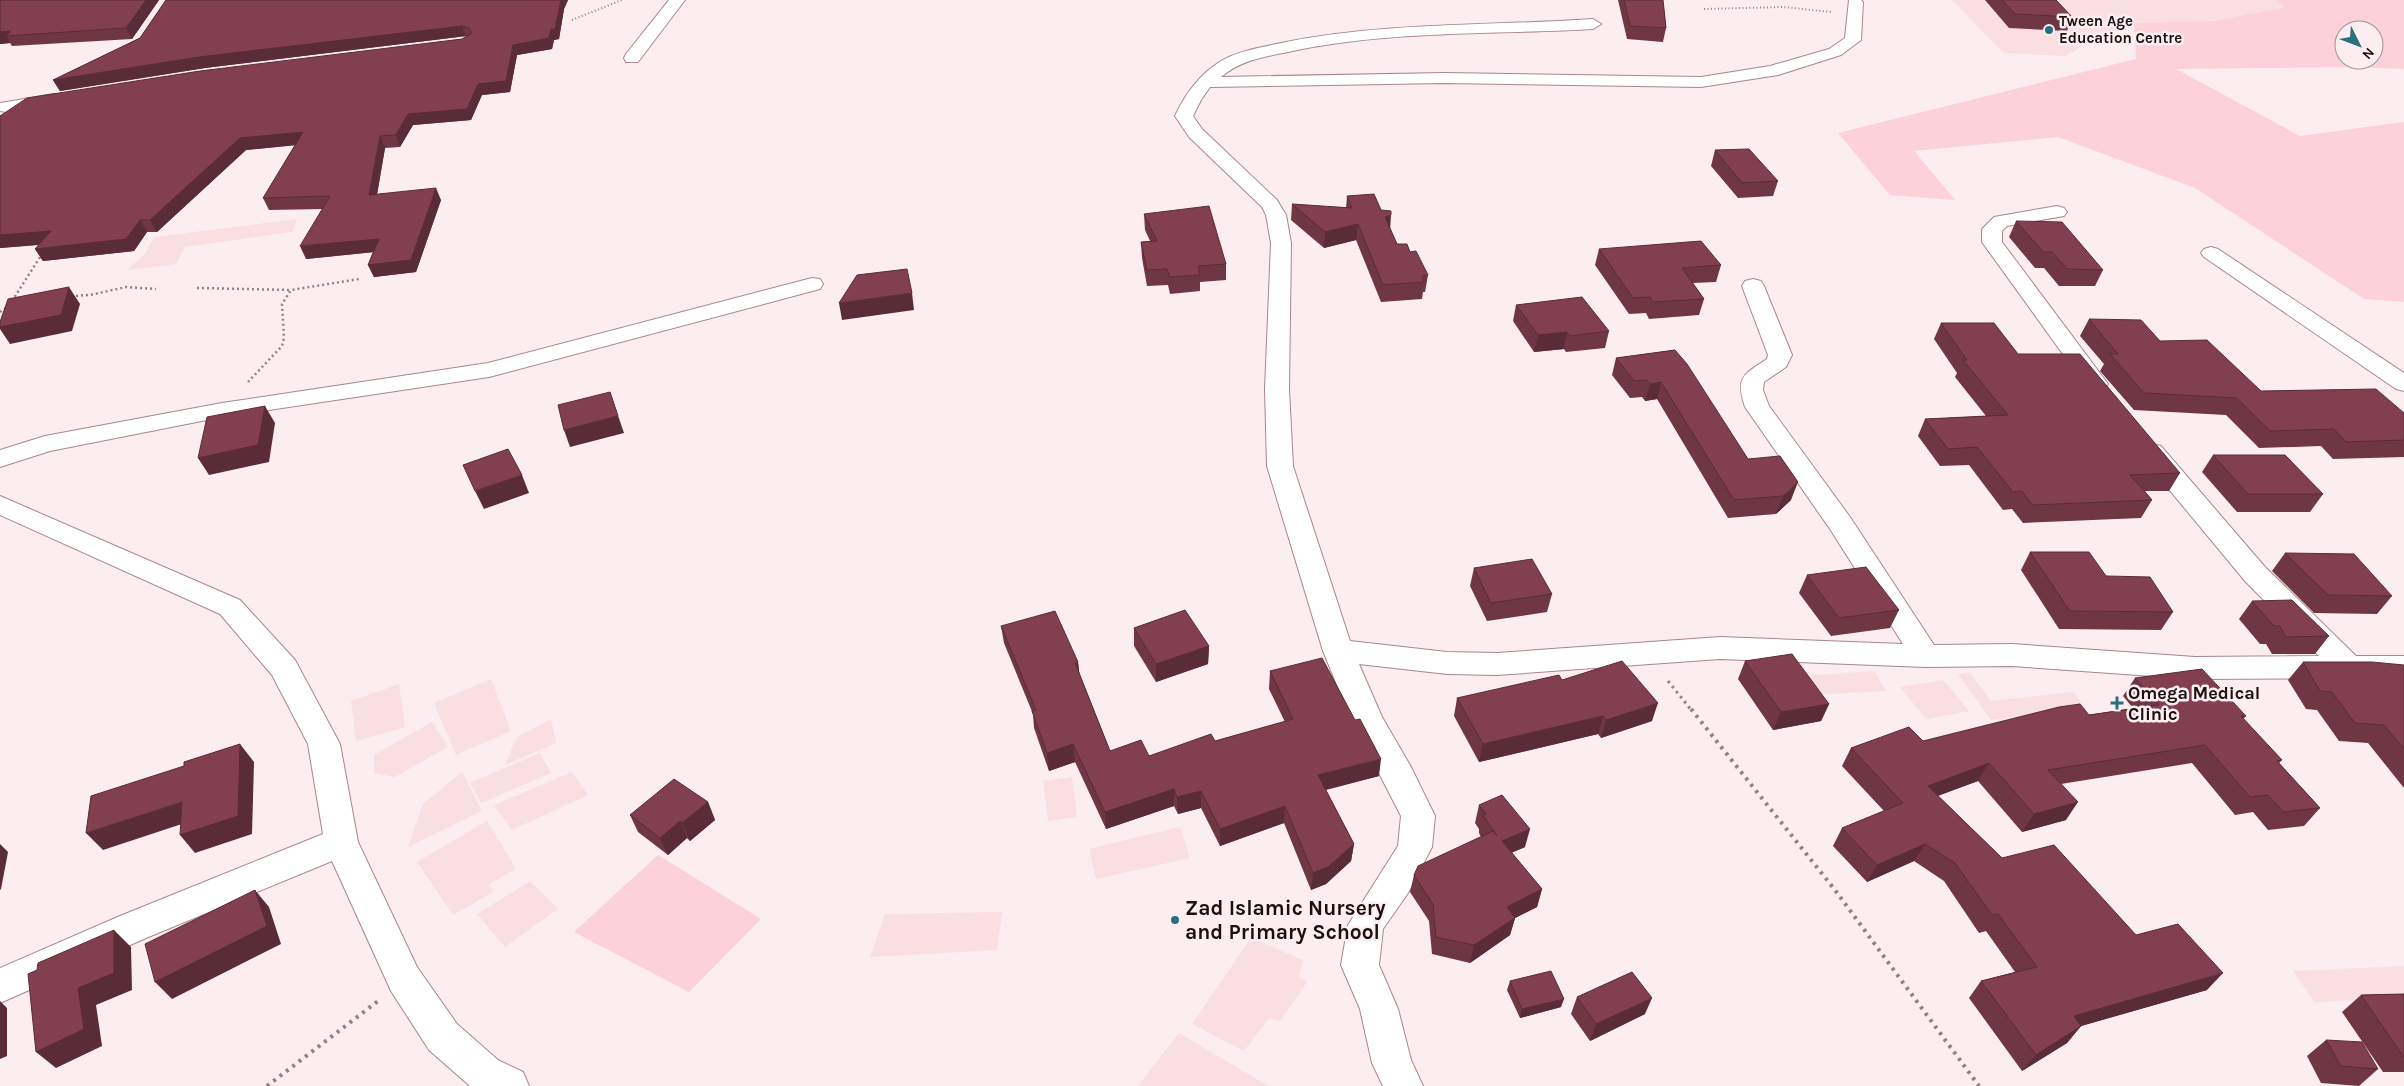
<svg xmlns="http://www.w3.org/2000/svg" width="2404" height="1086" viewBox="0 0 2404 1086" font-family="Karla,sans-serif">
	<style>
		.built { fill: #f9dee2 }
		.green { fill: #fcd1d9; fill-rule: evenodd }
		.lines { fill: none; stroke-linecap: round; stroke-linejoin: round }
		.minor-casing { stroke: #a8868c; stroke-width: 2 }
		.path-far3 { stroke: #908386; stroke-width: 2; stroke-dasharray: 1 2.5; stroke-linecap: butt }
		.path-far2 { stroke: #908386; stroke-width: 2.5; stroke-dasharray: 2 3; stroke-linecap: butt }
		.path-far1 { stroke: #908386; stroke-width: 3; stroke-dasharray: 2.5 4; stroke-linecap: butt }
		.path { stroke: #908386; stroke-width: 4; stroke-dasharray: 3 5; stroke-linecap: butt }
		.minor { fill: #fff; fill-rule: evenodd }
		.wall { fill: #6f3644 }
		.shaded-wall { fill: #5a2c37 }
		.building { fill: #813f4f; stroke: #5a2c37 }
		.poi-dot { fill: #2b6f7f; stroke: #fcedf0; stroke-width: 2 }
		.labels { text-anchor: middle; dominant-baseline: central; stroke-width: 5; stroke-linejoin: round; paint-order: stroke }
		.far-poi-label { font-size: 15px; font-weight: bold; fill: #1a0f11; stroke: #fcedf0; text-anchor: start }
		.poi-label { font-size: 18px; font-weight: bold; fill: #1a0f11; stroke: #fcedf0; text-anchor: start }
		.near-poi-label { font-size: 21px; font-weight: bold; fill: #1a0f11; stroke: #fcedf0; text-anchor: start }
	</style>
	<rect width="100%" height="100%" fill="#fcedf0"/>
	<g class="built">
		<path d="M1952 0H2277L2284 8 2212 21 2134 23 2099 37 2065 56 2004 53Z"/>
		<path d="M297 219 292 232 185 247 176 264 127 270 145 254 154 237Z"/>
		<path d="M1874 671 1886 691 1813 695 1803 676Z"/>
		<path d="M1970 673 1991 701 2073 692 2087 709 1991 720 1958 674Z"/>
		<path d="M491 679 511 731 456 755 434 703Z"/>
		<path d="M1943 680 1969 711 1926 719 1900 687Z"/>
		<path d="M399 684 405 727 356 741 351 701Z"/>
		<path d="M551 719 556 743 505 765 517 737Z"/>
		<path d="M432 722 448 747 395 777 374 773V755Z"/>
		<path d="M540 753 551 773 481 803 470 783Z"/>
		<path d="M462 772 482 811 408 847 423 804Z"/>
		<path d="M572 772 588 795 512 830 494 805Z"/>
		<path d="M1072 777 1077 817 1048 821 1043 781Z"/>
		<path d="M487 821 516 869 489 884 493 892 453 915 417 862Z"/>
		<path d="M1180 827 1190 858 1096 879 1089 849Z"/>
		<path d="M530 881 558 909 505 947 477 914Z"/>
		<path d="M1002 912 997 950 870 957 885 914Z"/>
		<path d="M1251 938 1303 960 1299 977 1307 982 1280 1021 1269 1018 1244 1051 1192 1024Z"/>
		<path d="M2404 966V998L2315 1002 2293 971Z"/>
		<path d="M1179 1033 1268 1086H1138Z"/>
	</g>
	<g class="green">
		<path d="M2277 0H2404V69L2351 67 2176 69 2300 136 2404 122V302L2364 299 2195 188 2058 137 1914 151 1955 200 1890 195 1838 133 2136 59 2134 23 2212 21 2284 8ZM2344 30H2374V60H2344Z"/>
		<path d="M658 855 761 919 689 992 574 932Z"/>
	</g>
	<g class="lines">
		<g class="minor-casing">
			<g id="minor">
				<path d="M669 0H685L638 62H626L624 58 626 54Z"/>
				<path d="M1849 0H1861L1863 2 1861 40 1841 55 1778 75 1701 87 1445 83 1210 87 1201 100 1193 116 1202 129 1277 200 1286 215 1291 243 1289 389 1293 466 1350 641 1447 652 1497 653 1720 637 1903 644 1830 529 1745 407C1735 377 1743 375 1767 359L1768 355 1742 286 1745 281 1753 279 1761 281 1764 286 1792 355 1786 367 1764 382 1763 390 1769 406 1850 517 1934 645 2012 644 2195 657 2319 656 2245 581 2143 458 2139 452 2143 446 2152 444 2161 446 2265 567 2356 656H2404V678L2195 679 2012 666 1926 667 1720 659 1497 675 1447 674 1359 664 1382 717 1411 767 1435 816 1432 847 1408 893 1383 929 1379 965 1398 1009 1411 1060 1423 1086H1383L1372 1063 1360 1009 1341 965 1348 925 1398 846 1401 816 1351 719 1323 651 1267 466 1265 389 1271 243 1266 215 1262 207 1189 137 1175 116C1185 94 1200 74 1221 61 1240 50 1264 47 1286 42 1387 22 1491 26 1593 19L1601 24 1593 29C1492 35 1388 30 1288 52 1264 57 1241 60 1221 77L1445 73 1701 77 1770 66 1829 49 1845 38Z"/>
				<path d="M54 94 60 95 63 99 60 103 6 112 0 111V103Z"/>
				<path d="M2057 206 2064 208 2067 212 2064 216 2007 226 2002 231V242L2108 384 2104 389 2096 391 2088 389 1982 242V229L1994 217Z"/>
				<path d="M2211 247 2218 249 2404 373V391L2396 389 2204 257 2201 253 2204 249Z"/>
				<path d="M812 278 820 279 823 284 820 289 489 377 222 417 50 451 0 467V450L45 436 222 403 488 363Z"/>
				<path d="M0 496 240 600 295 660 340 744 358 842 417 967 457 1024 498 1060 523 1072 529 1086H470L429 1050 391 991 332 861 146 938 0 1003V968L120 916 323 834 308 744 272 675 220 614 0 515Z"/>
			</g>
		</g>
		<g class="path-far3">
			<path d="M1704 9 1783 7 1831 12"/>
			<path d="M572 20 622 0"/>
		</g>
		<g class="path-far2">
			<path d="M197 288 291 290"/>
			<path d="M71 296 90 295 126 287 156 289"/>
			<path d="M12 301 42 254"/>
			<path d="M0 312 6 308"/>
			<path d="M248 382 282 346 284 338 282 304 291 290 359 279"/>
		</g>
		<path class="path-far1" d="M1668 681 1692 711"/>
		<g class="path">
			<path d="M1691 709 1835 890 1979 1086"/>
			<path d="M267 1086 378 1001"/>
		</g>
		<use href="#minor" class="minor"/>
	</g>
	<g class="wall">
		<path d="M0 0H159L132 39 12 46 10 43 0 44Z"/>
		<path d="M166 0H568L564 9 559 39 554 40 552 49 517 55 510 92 482 95 471 120 413 125 400 147 385 148 377 194 441 200 416 272 374 277 368 265 373 252 306 259 323 209 269 210 263 198 295 145 246 150 157 232H147L134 251 43 261 35 249 39 245 0 248V116L462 39 467 36 205 68 60 91 53 80 140 38Z"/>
		<path d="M1618 0H1663L1666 28 1663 42 1627 39Z"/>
		<path d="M1985 0H2056L2072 17 2067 31 2009 28Z"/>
		<path d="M1715 150 1778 181 1773 196 1738 198 1711 166Z"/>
		<path d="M1347 196 1390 228 1397 244 1410 252 1428 275 1425 292H1423L1422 299 1381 302 1356 240 1324 248 1291 220 1292 204 1346 208Z"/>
		<path d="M1144 214 1226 264V280L1200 282V291L1170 294 1168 285 1147 286 1142 258 1141 242 1150 241 1145 230Z"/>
		<path d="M2016 221 2103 270 2095 286H2059L2044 268H2035L2009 237Z"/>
		<path d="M1599 249 1721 265 1716 282 1693 283 1704 299 1699 315 1649 319 1646 313 1629 314 1595 265Z"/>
		<path d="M1516 305 1609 331 1605 348 1566 352 1564 349 1534 352 1513 321Z"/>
		<path d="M2089 319 2261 391 2404 413V457L2333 459 2321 446 2259 448 2226 415 2134 410 2100 371 2104 364 2080 336Z"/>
		<path d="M1941 323 2018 354 2180 473 2169 491H2145L2152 500 2141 518 2023 523 2012 509 2003 510 1969 465 1940 466 1918 436 1925 419 1986 416 1955 377 1957 373 1934 339Z"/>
		<path d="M1675 350 1748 459 1791 500 1776 514 1728 518 1657 399 1645 401 1642 397 1630 398 1612 375 1616 358Z"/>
		<path d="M2213 455 2323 494 2310 512H2237L2202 472Z"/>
		<path d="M2030 552 2106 576 2173 612 2161 630 2059 629 2021 570Z"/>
		<path d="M2285 553 2392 596 2377 614 2314 613 2272 571Z"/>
		<path d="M1474 568 1552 594 1547 612 1487 621 1470 586Z"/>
		<path d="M1807 575 1899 610 1890 628 1831 636 1799 593Z"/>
		<path d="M2252 601 2329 636 2315 654H2272L2266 644H2260L2239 619Z"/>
		<path d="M1001 626 1078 662 1079 672 1110 751 1149 756 1215 741 1285 722 1269 689 1270 671 1379 776 1326 790 1354 844 1351 861 1326 884 1311 890 1284 823 1220 846 1201 808 1178 814 1174 806 1106 829 1075 762 1049 771 1034 728 1033 714 1004 643Z"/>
		<path d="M1134 628 1209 646 1208 664 1156 682 1134 646Z"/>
		<path d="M1745 661 1829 704 1821 721 1773 730 1738 679Z"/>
		<path d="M2303 662 2404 665V788L2368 743 2339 741 2317 710 2306 709 2288 680Z"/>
		<path d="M2135 678 2246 716 2243 719 2282 760 2279 763 2320 808 2304 826 2268 830 2253 812 2235 815 2192 763 2061 784 2066 820 2022 832 1978 781 1938 796 2002 858 2136 935 2207 990 2081 1026 2067 1043 2022 1071 1969 998 1981 981 2015 972 1986 931 1979 933 1944 881 1914 861 1867 882 1833 846 1842 828 1884 811 1842 766 1851 748 1923 741 2133 708 2123 696Z"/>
		<path d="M1562 680 1652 721 1601 738 1598 734 1479 762 1454 716 1457 698Z"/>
		<path d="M708 802 715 820 690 841 687 838 668 855 638 832 630 815Z"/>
		<path d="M1479 805 1525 847 1511 853 1542 889 1537 907 1515 918 1510 935 1470 963 1432 954 1429 921 1410 892 1414 875 1481 837 1479 833V829L1475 823Z"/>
		<path d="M1510 981 1561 1007 1520 1018 1507 990Z"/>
		<path d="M2404 994V1072H2383L2342 1012 2361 995Z"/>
		<path d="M1577 997 1645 1014 1590 1041 1571 1014Z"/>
		<path d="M2326 1040 2378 1069 2359 1086 2321 1083 2307 1056Z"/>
	</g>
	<g class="shaded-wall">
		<path d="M146 0H159L132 39 126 28Z"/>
		<path d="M561 0H568L564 9 559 39 554 40 552 49 517 55 510 92 482 95 471 120 413 125 400 147 396 135 408 114 478 84 513 45Z"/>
		<path d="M462 26 466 36 205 68 60 91 53 80 199 57Z"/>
		<path d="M11 31 6 36 10 43 0 44V32Z"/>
		<path d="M303 132 308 144 246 150 157 232 150 220 240 138Z"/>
		<path d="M380 136 385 148 375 207 369 195Z"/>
		<path d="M436 188 441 200 416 272 374 277 368 265Z"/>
		<path d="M1391 215 1390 231 1385 217Z"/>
		<path d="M140 220 147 232 134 251 43 261 35 249Z"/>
		<path d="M1358 224 1356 240 1324 248 1325 232Z"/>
		<path d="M51 231 58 243 0 248V235Z"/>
		<path d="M379 239 385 251 306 259 300 246Z"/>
		<path d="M69 287 80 304 72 331 10 344 0 329V327Z"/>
		<path d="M912 293 914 310 842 320 839 303Z"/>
		<path d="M1567 332 1564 349 1534 352 1538 335Z"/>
		<path d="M1661 382 1657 399 1645 401 1650 384Z"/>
		<path d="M610 392 624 433 570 447 564 430Z"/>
		<path d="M265 406 275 423 269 462 209 475 198 458Z"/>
		<path d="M522 475 529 493 484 509 475 491Z"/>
		<path d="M1798 482 1791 500 1776 514 1783 496Z"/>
		<path d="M1209 646 1208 664 1156 682V664Z"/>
		<path d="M1078 662 1080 679 1075 663Z"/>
		<path d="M1658 703 1652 721 1601 738 1606 720Z"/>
		<path d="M1829 704 1821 721 1773 730 1781 712Z"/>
		<path d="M1603 716 1598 734 1479 762 1483 744Z"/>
		<path d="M240 744 254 762 252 834 195 853 180 835Z"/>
		<path d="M1073 744 1075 762 1049 771 1047 753Z"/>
		<path d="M1381 759 1379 776 1316 792 1318 775Z"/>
		<path d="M1989 763 1978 781 1917 803 1928 786Z"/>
		<path d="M1174 789V806L1106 829 1105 812Z"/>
		<path d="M1201 791V808L1178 814 1177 797Z"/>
		<path d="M182 802 197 819 103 850 86 833Z"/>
		<path d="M708 802 715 820 690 841 682 823Z"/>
		<path d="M2078 802 2066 820 2022 832 2034 814Z"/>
		<path d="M1285 806 1284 823 1220 846V829Z"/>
		<path d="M680 821 687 838 668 855 660 838Z"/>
		<path d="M1530 829 1525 847 1497 859 1502 841Z"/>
		<path d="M0 844 8 852 1 889 0 890Z"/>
		<path d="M1354 844 1351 861 1326 884 1311 890 1313 873Z"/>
		<path d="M1925 844 1914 861 1867 882 1877 865Z"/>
		<path d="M1542 889 1537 907 1515 918 1510 935 1470 963 1474 945 1507 907Z"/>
		<path d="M255 890 269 907 281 944 172 999 155 982Z"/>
		<path d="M114 930 131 947 132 990 96 1005 102 1046 56 1068 36 1052 78 988Z"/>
		<path d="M2223 973 2207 990 2060 1032 2074 1016Z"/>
		<path d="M1652 998 1645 1014 1590 1041 1596 1024Z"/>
		<path d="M1564 999 1561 1007 1520 1018 1522 1009Z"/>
		<path d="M0 1001 7 1008V1056L0 1059Z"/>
		<path d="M2081 1026 2067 1043 2022 1071 2036 1055Z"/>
	</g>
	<g class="building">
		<path d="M0 0H146L126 28 6 36 11 31 0 32Z"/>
		<path d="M166 0H561L555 29H551L549 38 513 45 506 81 478 84 467 109 408 114 396 135 380 136 369 195 436 188 411 260 368 265 379 239 300 246 330 196 263 198 303 132 240 138 150 220H140L126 239 35 249 51 231 0 235V116L27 98 200 71 462 39 472 33 469 28 462 26 199 57 53 80 140 38Z"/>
		<path d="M1624 0H1663L1666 28 1630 26Z"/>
		<path d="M2002 0H2056L2072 17 2015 14Z"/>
		<path d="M1749 149 1778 181 1742 183 1715 150Z"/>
		<path d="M1374 194 1381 210 1391 211V215L1385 217 1397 244H1407L1410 252 1416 251 1428 275 1422 276 1424 282 1383 285 1358 224 1325 232 1292 204 1352 208 1347 196Z"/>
		<path d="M1209 206 1226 264 1198 266 1200 275 1170 277 1167 269 1147 270 1141 242 1157 241 1144 214Z"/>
		<path d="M2016 221 2062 222 2103 270 2067 269 2052 252H2043Z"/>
		<path d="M1701 241 1721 265 1682 268 1704 299 1653 302 1650 297 1633 298 1599 249Z"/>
		<path d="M907 269 912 293 839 303 857 275Z"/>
		<path d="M69 287 61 315 0 327V322L8 299Z"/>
		<path d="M1582 297 1609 331 1570 336 1567 332 1538 335 1516 305Z"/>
		<path d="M2089 319 2141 320 2160 341 2207 340 2261 391 2376 389 2404 413V440L2346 442 2334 429 2270 431 2237 398 2144 393 2110 354H2118Z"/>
		<path d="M1941 323H1994L2018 354H2080L2180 473 2130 475 2152 500 2032 505 2022 491 2013 492 1977 447 1948 449 1925 419 2008 415 1963 360H1967Z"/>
		<path d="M1675 350 1687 364 1748 459 1780 456 1798 482 1783 496 1734 500 1661 382 1650 384 1647 380 1634 381 1616 358Z"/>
		<path d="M610 392 618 416 564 430 558 405Z"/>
		<path d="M265 406 258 445 198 458 207 417Z"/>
		<path d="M508 449 522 475 475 491 463 465Z"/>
		<path d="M2213 455H2285L2323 494H2248Z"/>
		<path d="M2030 552H2089L2106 576 2150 577 2173 612 2070 611Z"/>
		<path d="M2285 553 2354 554 2392 596 2328 595Z"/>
		<path d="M1532 559 1552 594 1491 603 1474 568Z"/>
		<path d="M1866 567 1899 610 1839 618 1807 575Z"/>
		<path d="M2292 600 2329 636 2286 637 2280 626H2274L2252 601Z"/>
		<path d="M1185 610 1209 646 1156 664 1134 628Z"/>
		<path d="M1055 611 1078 662 1075 663 1110 751 1141 740 1149 756 1211 734 1215 741 1293 719 1270 671 1322 658 1355 720 1360 719 1381 759 1318 775 1354 844 1328 867 1313 873 1285 806 1220 829 1201 791 1177 797 1174 789 1105 812 1073 744 1047 753 1032 711 1036 710 1001 626Z"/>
		<path d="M1792 654 1829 704 1781 712 1745 661Z"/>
		<path d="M1622 661 1658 703 1606 720 1603 716 1483 744 1457 698 1559 675 1562 680Z"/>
		<path d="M2303 662H2372L2404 665V749L2384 725 2355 723 2332 692 2320 691Z"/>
		<path d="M2202 669 2246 716H2241L2282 760 2277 761 2320 808 2283 812 2268 795 2250 797 2205 745 2048 770 2078 802 2034 814 1989 763 1928 786 2002 858 2054 845 2136 935 2178 924 2223 973 2074 1016 2081 1026 2036 1055 1981 981 2037 967 1998 914 1992 915 1955 863 1925 844 1877 865 1842 828 1903 803 1851 748 1909 727 1923 741 2059 707 2080 704 2089 715 2159 705 2135 678Z"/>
		<path d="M240 744 238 816 180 835 182 802 86 833 91 796 184 766V762Z"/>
		<path d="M674 779 708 802 682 823 680 821 660 838 630 815Z"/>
		<path d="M1502 795 1530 829 1502 841 1542 889 1507 907 1515 918 1474 945 1436 937 1433 904 1414 875 1418 866 1493 831 1497 836 1483 815 1486 814 1479 805Z"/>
		<path d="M255 890 267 926 155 982 145 944Z"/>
		<path d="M114 930V973L78 988 84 1029 36 1052 28 974 37 970 38 963Z"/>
		<path d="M1551 971 1564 999 1522 1009 1510 981Z"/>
		<path d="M1632 972 1652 998 1596 1024 1577 997Z"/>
		<path d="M2404 994V1056H2403L2361 995Z"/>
		<path d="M2326 1040 2362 1042 2378 1069 2341 1066Z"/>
	</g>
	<g class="poi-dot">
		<circle cx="2049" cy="30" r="5"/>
		<path d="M2114.5 695.5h5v5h5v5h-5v5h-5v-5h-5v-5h5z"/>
		<circle cx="1175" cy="920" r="5"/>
	</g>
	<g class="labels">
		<g class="far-poi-label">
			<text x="2059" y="21">Tween Age<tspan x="2059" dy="17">Education Centre</tspan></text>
		</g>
		<g class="poi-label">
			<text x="2128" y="693">Omega Medical<tspan x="2128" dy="21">Clinic</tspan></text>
		</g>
		<g class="near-poi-label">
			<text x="1185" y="908">Zad Islamic Nursery<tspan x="1185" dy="24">and Primary School</tspan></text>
		</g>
	</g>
	<g transform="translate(2359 45) rotate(132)"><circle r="24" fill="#fcedf0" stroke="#a29497"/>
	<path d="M0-4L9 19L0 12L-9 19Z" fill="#2b6f7f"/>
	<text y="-8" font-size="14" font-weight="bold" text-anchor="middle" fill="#1a0f11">N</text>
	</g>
</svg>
